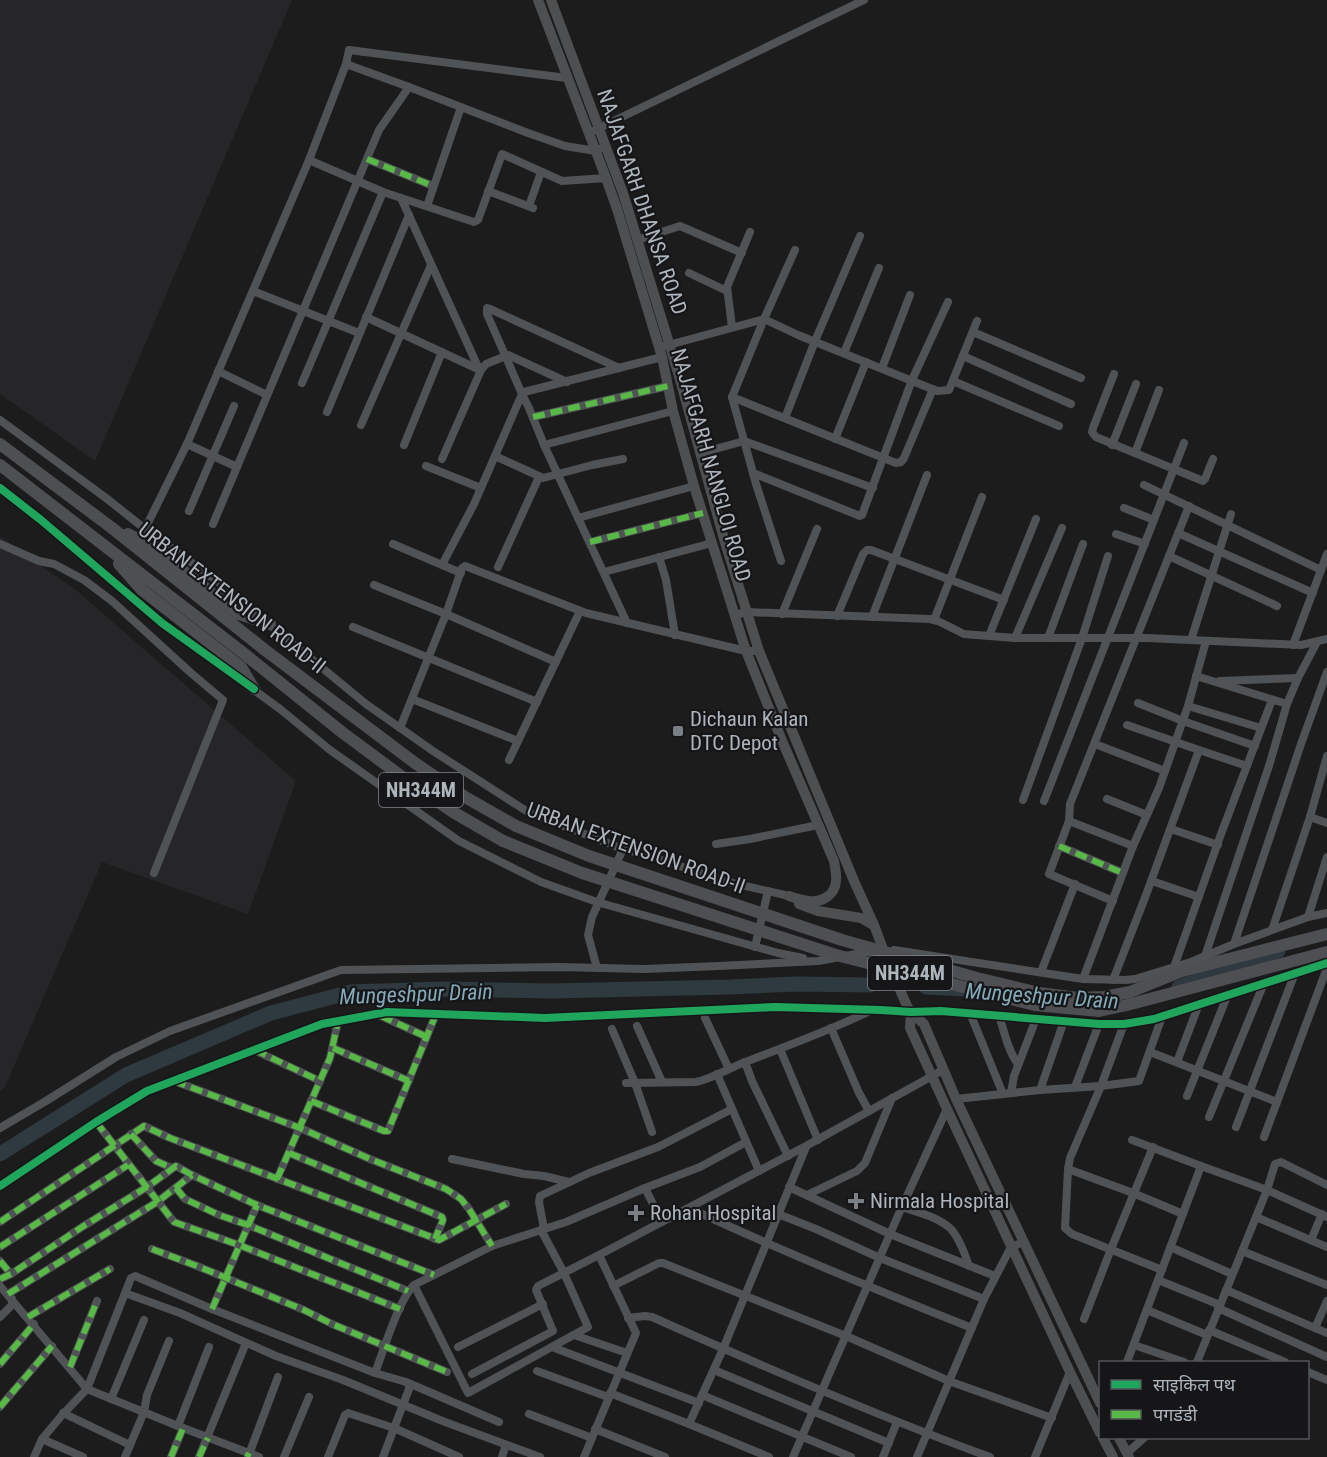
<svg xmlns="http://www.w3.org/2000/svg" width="1327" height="1457" viewBox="0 0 1327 1457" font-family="'Roboto Condensed','Noto Sans Devanagari',sans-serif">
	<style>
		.built { fill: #262628 }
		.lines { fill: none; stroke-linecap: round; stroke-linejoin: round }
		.river { stroke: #2e3a3f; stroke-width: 15 }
		.minor { stroke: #505355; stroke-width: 8 }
		.major { stroke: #4e4f51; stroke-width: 10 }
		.highway { stroke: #4e4f52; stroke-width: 12 }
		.highway-bridge { stroke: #4e4f52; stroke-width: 12 }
		.quiet { stroke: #58b947; stroke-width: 6; stroke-dasharray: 12 6; stroke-linecap: butt }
		.cycleway-casing { stroke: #161618; stroke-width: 11 }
		.cycleway { stroke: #20a55d; stroke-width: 8 }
		.poi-dot { fill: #7a7f85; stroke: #161618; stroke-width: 2 }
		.labels { text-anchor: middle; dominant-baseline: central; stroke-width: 4.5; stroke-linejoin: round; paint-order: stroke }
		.shield { fill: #161618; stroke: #80858c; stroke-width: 1.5 }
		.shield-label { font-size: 20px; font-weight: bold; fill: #adb5bd }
		.street-label { font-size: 21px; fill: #adb5bd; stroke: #161618 }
		.poi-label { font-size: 21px; fill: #adb5bd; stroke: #161618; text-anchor: start }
		.water-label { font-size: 22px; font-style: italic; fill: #84a9b8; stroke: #161618 }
	</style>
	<rect width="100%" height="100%" fill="#1c1c1c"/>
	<g class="built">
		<path d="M0 0H292L95 461 0 394Z"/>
		<path d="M0 536 77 591 296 781 248 914 102 862 5 1087 0 1091Z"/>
	</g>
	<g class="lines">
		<g class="river">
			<path d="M926 987 963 989"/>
			<path d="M1179 987 1278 951"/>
			<path d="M0 1154 126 1075 271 1013 351 992 443 989 552 991 730 987 795 984 870 985"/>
		</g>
		<g class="minor">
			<path d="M346 64 349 50 567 78"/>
			<path d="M595 130 864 0"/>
			<path d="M367 159 433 186"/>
			<path d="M309 160 383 192 474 222 478 220 502 154 562 181 606 178"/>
			<path d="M488 191 533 208"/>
			<path d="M401 198 479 369"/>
			<path d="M427 206 461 107"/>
			<path d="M529 206 541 172"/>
			<path d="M637 240 680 226 742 253"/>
			<path d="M689 273 727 291"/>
			<path d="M253 291 359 333"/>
			<path d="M366 317 480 370"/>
			<path d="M732 327 727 287 750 232"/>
			<path d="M973 332 1081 378"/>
			<path d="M665 346 764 319 798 335 937 391 949 390 977 321"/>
			<path d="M844 353 879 268"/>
			<path d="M963 356 1071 404"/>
			<path d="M619 368 490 309 487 308V314L522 394 529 408 544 445 627 623"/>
			<path d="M882 368 910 295"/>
			<path d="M218 371 267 395"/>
			<path d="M1114 374 1093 428 1092 432 1096 437 1203 481 1205 479 1213 459"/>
			<path d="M953 381 1059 426"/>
			<path d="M302 383 383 192"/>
			<path d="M732 397 896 463 901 462 904 458 933 389"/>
			<path d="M327 412 409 215"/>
			<path d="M533 417 668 386"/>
			<path d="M785 418 815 341 860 236"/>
			<path d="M0 420 106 498 145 529 213 578 366 704 433 751 528 812 623 849 656 858 724 881 789 896"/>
			<path d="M361 425 431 265"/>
			<path d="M835 439 866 362"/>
			<path d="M187 444 237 467"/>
			<path d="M404 445 442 352"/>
			<path d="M544 445 673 411"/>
			<path d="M1112 445 1136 384"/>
			<path d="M701 453 744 441 873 488"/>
			<path d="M1135 453 1159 390"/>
			<path d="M495 456 543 478 592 465 623 459"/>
			<path d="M442 459 481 370 486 364 508 355 567 382"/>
			<path d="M426 466 481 488"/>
			<path d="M753 473 860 516 862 515 912 380 948 302"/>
			<path d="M1144 485 1321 570"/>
			<path d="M0 488 41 520 162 623 280 709 330 750 459 841 541 882 597 902 778 953 803 958"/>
			<path d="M1124 508 1154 520"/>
			<path d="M189 511 234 406"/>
			<path d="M578 518 694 486"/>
			<path d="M213 524 379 130 409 87"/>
			<path d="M145 529 187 444 309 160 346 64 409 87 528 133 565 146 596 151 600 149"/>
			<path d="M1178 533 1313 593"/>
			<path d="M1116 534 1145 544"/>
			<path d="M590 542 703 513"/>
			<path d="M0 544 39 561 54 564 84 580 112 601 191 673 223 700 154 873"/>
			<path d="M393 544 461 573"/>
			<path d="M1169 556 1277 606"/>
			<path d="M659 557 666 580 675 635"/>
			<path d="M781 561 756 484 732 397 764 319 795 250"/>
			<path d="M442 565 474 504 522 394 524 392 662 357"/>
			<path d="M498 567 539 477"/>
			<path d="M604 572 712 543"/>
			<path d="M374 585 446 614 556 662"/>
			<path d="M782 614 817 529"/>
			<path d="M734 615 747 612 930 619 938 621 964 634 1015 638H1147L1301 645 1327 639"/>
			<path d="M837 616 863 554 867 550H871L1004 600"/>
			<path d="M872 617 927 475"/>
			<path d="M934 620 982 497"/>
			<path d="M353 627 537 702"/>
			<path d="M989 636 1036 519"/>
			<path d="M1015 638 1062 528"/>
			<path d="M1048 638 1083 544"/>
			<path d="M1191 640 1231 514"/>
			<path d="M1293 645 1327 554"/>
			<path d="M1196 676 1287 704"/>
			<path d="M1220 681 1298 678"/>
			<path d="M412 699 518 741"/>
			<path d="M1138 703 1183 721 1255 746"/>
			<path d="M1188 706 1261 728"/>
			<path d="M400 728 446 614 462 568 465 566 586 613 746 651H759"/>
			<path d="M1095 744 1165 771"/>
			<path d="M1199 750 1247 766"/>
			<path d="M509 760 580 611"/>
			<path d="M1107 799 1147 815"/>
			<path d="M1023 800 1082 638 1108 556"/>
			<path d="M1044 801 1184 443"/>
			<path d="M1310 817 1327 823"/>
			<path d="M1069 821 1133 846"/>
			<path d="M1171 829 1218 845"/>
			<path d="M716 844 750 839 818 825"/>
			<path d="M1059 846 1123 873"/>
			<path d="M1152 881 1199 897"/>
			<path d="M1113 901 1049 874 1069 821 1070 804 1189 506"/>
			<path d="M1308 917 1327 857"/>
			<path d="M1272 930 1310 817 1327 756"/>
			<path d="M1234 944 1301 744 1327 672"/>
			<path d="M755 947 768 891"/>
			<path d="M894 950 1083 979 1125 980 1135 979 1191 962 1234 944 1308 917 1327 913"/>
			<path d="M1205 956 1269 766 1287 704 1298 678 1317 642"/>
			<path d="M1174 967 1221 834 1272 700"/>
			<path d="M597 968 588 935 592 917 623 849"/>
			<path d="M1041 972 1075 884"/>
			<path d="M1083 979 1133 846 1159 788 1188 706 1206 641"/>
			<path d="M1113 980 1146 895 1199 750 1127 725"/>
			<path d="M970 1013 1003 1094"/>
			<path d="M377 1014 427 1037"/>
			<path d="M999 1015C1004 1031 1008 1051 1018 1064"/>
			<path d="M705 1018 729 1069"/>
			<path d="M1124 1024 1101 1086 1070 1158 1068 1169 1065 1228 1072 1234 1162 1270"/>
			<path d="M637 1026 662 1082"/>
			<path d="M831 1028 859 1093 869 1111"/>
			<path d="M612 1029 635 1083 652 1132"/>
			<path d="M333 1048 409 1081"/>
			<path d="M780 1049 818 1140"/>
			<path d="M254 1050 320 1081"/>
			<path d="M1150 1052 1277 1102"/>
			<path d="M745 1062 752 1081 788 1156"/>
			<path d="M1177 1062 1199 1004"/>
			<path d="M717 1074 759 1171"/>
			<path d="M174 1081 300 1128 370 1159 446 1189 461 1199 469 1209 492 1246"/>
			<path d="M626 1083 696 1082C714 1078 731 1067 748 1061 789 1045 831 1030 870 1011"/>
			<path d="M1075 1087 1099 1024"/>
			<path d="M1040 1090 1064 1021"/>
			<path d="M1011 1093 1014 1076 1036 1019"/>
			<path d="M1187 1096 1228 994"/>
			<path d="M956 1099 1040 1090 1101 1086 1139 1081 1162 1017"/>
			<path d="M311 1101 384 1131H388L436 1014"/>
			<path d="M1209 1117 1264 983"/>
			<path d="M96 1122 174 1222 239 1245 400 1309"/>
			<path d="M1236 1127 1295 973"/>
			<path d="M0 1128 46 1101 116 1057 170 1031 341 970 559 967 644 969 719 966 818 961 873 951"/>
			<path d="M131 1134 156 1161 172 1168"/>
			<path d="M1264 1137 1327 968"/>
			<path d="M1132 1140 1201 1166"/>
			<path d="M289 1153 442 1217 443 1220 435 1239"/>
			<path d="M452 1159 524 1174 544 1176 569 1182"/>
			<path d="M1068 1169 1133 1193 1183 1214"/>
			<path d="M277 1179 330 1058 338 1021"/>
			<path d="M0 1186 96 1122 147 1091 322 1024 387 1012 545 1018 775 1007 881 1010 911 1012 941 1011 1099 1024H1124L1154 1019 1327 963"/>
			<path d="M789 1187 890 1234 995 1276"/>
			<path d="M176 1188 185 1199 219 1215 248 1225 408 1291"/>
			<path d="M645 1188 662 1222"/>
			<path d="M807 1195 857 1171 865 1163 892 1098"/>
			<path d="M902 1207C918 1212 937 1217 950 1228 959 1237 965 1254 969 1266"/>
			<path d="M689 1208C782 1251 876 1290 972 1328"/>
			<path d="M778 1214 816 1229 880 1258 984 1299"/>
			<path d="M1256 1217 1327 1247"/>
			<path d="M0 1222 144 1126 170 1138 439 1240 506 1204"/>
			<path d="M544 1229 539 1202 540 1196 589 1173 658 1147 732 1109"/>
			<path d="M1311 1240 1322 1214"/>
			<path d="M0 1247 128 1165"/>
			<path d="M1170 1247 1232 1274"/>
			<path d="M152 1249 197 1266 304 1310 332 1324 447 1372"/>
			<path d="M1242 1251 1327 1285"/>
			<path d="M0 1261 11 1274"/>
			<path d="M0 1279 11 1274 82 1227 147 1187 176 1166 192 1175 257 1205 434 1275"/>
			<path d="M1158 1280 1220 1305"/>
			<path d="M414 1285 468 1393 588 1327 564 1273 541 1230"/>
			<path d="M0 1286 87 1389 178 1426 259 1457"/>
			<path d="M613 1286 659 1263H663L846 1336 949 1381 1052 1418"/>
			<path d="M1226 1290 1327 1333"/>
			<path d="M125 1293 180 1313 276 1356 343 1380 445 1422 540 1457"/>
			<path d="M8 1294 157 1202 192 1175"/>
			<path d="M1218 1308 1327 1357"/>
			<path d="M212 1309 257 1205"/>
			<path d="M1147 1310 1207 1335"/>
			<path d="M0 1317 12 1305V1299"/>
			<path d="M28 1317 110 1269"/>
			<path d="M628 1318 645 1316 652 1317C764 1367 875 1415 990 1457"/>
			<path d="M1084 1319 1111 1249 1153 1147"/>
			<path d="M1315 1328 1327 1301"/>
			<path d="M1209 1330 1285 1362"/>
			<path d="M574 1335 627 1353"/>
			<path d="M1134 1345 1184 1362"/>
			<path d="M458 1347 543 1304"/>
			<path d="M552 1347 699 1403"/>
			<path d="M1127 1362 1201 1166 1267 1190 1327 1217"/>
			<path d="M1197 1362 1267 1190 1275 1164 1281 1162 1327 1185"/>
			<path d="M0 1364 34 1324"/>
			<path d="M70 1367 97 1301"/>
			<path d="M714 1370 889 1443"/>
			<path d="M537 1371 608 1397"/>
			<path d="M1308 1372 1327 1380"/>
			<path d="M375 1373C383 1352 399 1299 414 1285L492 1246 566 1222 645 1188 700 1167 746 1142"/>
			<path d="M472 1374 553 1331 536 1290 538 1286 599 1255 806 1146 943 1070"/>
			<path d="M406 1382 499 1422"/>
			<path d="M610 1393 689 1424 723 1349 806 1147"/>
			<path d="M702 1395 851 1457"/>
			<path d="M111 1399 144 1320"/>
			<path d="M0 1407 52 1346"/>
			<path d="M63 1413 130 1445"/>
			<path d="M529 1414 592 1438"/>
			<path d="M689 1424 769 1457"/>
			<path d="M178 1426 209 1347"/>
			<path d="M595 1429 665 1457"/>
			<path d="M42 1439 83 1457"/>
			<path d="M1127 1453 1144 1438"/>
			<path d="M34 1457 42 1439 63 1414 87 1389 131 1278 135 1276 212 1309 375 1373 406 1382 409 1385V1389L383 1457"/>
			<path d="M125 1457 144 1412 147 1395 169 1341"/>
			<path d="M171 1457 183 1428"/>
			<path d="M199 1457 246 1343"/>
			<path d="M248 1457 278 1377"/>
			<path d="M284 1457 309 1397"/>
			<path d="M328 1457 345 1415 348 1413 394 1428 459 1457"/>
			<path d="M502 1457 506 1445"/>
			<path d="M584 1457 636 1333 599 1255"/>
			<path d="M793 1457 900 1211 947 1109"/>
			<path d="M883 1457 897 1422"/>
			<path d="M917 1457 984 1299 1011 1247 1024 1242"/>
			<path d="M1035 1457 1070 1372"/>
		</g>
		<g class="major">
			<path d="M538 0 606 178 617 209 662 357 673 411 694 486 746 651 783 743 834 861C835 868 837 874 836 881 835 895 822 903 808 901 802 900 795 898 789 896"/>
			<path d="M551 0 623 193 679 376 724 539 759 651 854 881 874 925 883 949 884 953 907 1006 911 1012 924 1024 956 1099 1100 1403"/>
			<path d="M799 904 818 911 861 918 873 925"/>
			<path d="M911 1012 910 1028 947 1109 1070 1372 1100 1433"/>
			<path d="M1103 1438 1113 1457"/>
			<path d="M1119 1438 1129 1457"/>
		</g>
		<g class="highway">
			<path d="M0 444 112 528 265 650 415 763 465 797 516 826"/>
			<path d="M0 465 242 652 343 733 405 779 453 812 503 841"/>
			<path d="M128 534 151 546 239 614 270 624"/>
			<path d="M119 564 142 590 241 667 254 689"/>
		</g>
		<g class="highway-bridge">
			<path d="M516 826 589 856 842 940 977 978 1039 993 1078 998 1104 997 1130 992 1182 971 1327 934"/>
			<path d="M503 841 582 873 836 955 1035 1005 1099 1011 1127 1005 1327 952"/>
		</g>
		<g class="quiet">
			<path d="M367 159 433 186"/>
			<path d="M533 417 668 386"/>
			<path d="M590 542 703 513"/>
			<path d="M1059 846 1123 873"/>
			<path d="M381 1016 427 1037"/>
			<path d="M333 1048 409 1081"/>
			<path d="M255 1050 320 1081"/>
			<path d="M174 1081 300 1128 370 1159 446 1189 461 1199 469 1209 492 1246"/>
			<path d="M311 1101 384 1131H388L436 1014"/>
			<path d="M96 1122 174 1222 239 1245 400 1309"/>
			<path d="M131 1134 156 1161 172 1168"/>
			<path d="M289 1153 442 1217 443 1220 435 1239"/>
			<path d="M277 1179 330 1058 338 1021"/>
			<path d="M176 1188 185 1199 219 1215 248 1225 408 1291"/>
			<path d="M0 1222 144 1126 170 1138 439 1240 506 1204"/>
			<path d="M0 1247 128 1165"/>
			<path d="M152 1249 197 1266 304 1310 332 1324 447 1372"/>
			<path d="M0 1261 11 1274"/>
			<path d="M0 1279 11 1274 82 1227 147 1187 176 1166 192 1175 257 1205 434 1275"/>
			<path d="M8 1294 157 1202 192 1175"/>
			<path d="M212 1309 257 1205"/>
			<path d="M28 1317 110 1269"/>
			<path d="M0 1364 34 1324"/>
			<path d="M70 1367 97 1301"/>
			<path d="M0 1407 52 1346"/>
			<path d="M171 1457 183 1428"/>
			<path d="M199 1457 208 1438"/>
			<path d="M247 1457 249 1453"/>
		</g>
		<g class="cycleway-casing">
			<g id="cycleway">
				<path d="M0 488 41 520 162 623 254 689"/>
				<path d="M0 1186 96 1122 147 1091 322 1024 387 1012 545 1018 775 1007 881 1010 911 1012 941 1011 1099 1024H1124L1154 1019 1327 963"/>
			</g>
		</g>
		<use href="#cycleway" class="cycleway"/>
	</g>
	<g class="poi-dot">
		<rect x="672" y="725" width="12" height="12" rx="3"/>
		<path d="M853 1192h6v6h6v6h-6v6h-6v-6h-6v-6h6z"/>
		<path d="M633 1204h6v6h6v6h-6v6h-6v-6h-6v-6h6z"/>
	</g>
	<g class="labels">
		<g class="shield">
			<rect x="379" y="773" width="84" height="34" rx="4.5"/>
			<rect x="868" y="956" width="84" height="34" rx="4.5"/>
		</g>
		<g class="shield-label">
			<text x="421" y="790">NH344M</text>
			<text x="910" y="973">NH344M</text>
		</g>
		<g class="street-label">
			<text transform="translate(642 202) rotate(71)">NAJAFGARH DHANSA ROAD</text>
			<text transform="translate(711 465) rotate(74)">NAJAFGARH NANGLOI ROAD</text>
			<text transform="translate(232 598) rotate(38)">URBAN EXTENSION ROAD-II</text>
			<text transform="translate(636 848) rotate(20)">URBAN EXTENSION ROAD-II</text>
		</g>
		<g class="poi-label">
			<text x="690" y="719">Dichaun Kalan<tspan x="690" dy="24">DTC Depot</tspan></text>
			<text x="870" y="1201">Nirmala Hospital</text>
			<text x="650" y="1213">Rohan Hospital</text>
		</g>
		<g class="water-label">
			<text transform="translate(416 994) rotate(-2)">Mungeshpur Drain</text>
			<text transform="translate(1042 996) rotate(4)">Mungeshpur Drain</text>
		</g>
	</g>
	<rect x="1099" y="1361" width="210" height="78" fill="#161618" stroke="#52565a" stroke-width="1.5"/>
	<rect x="1111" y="1380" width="30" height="9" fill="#20a55d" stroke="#52565a" stroke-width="1.5"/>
	<text x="1153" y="1391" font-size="18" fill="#adb5bd">साइकिल पथ</text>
	<rect x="1111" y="1410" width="30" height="9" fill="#58b947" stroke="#52565a" stroke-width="1.5"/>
	<text x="1153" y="1421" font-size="18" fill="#adb5bd">पगडंडी</text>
</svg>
